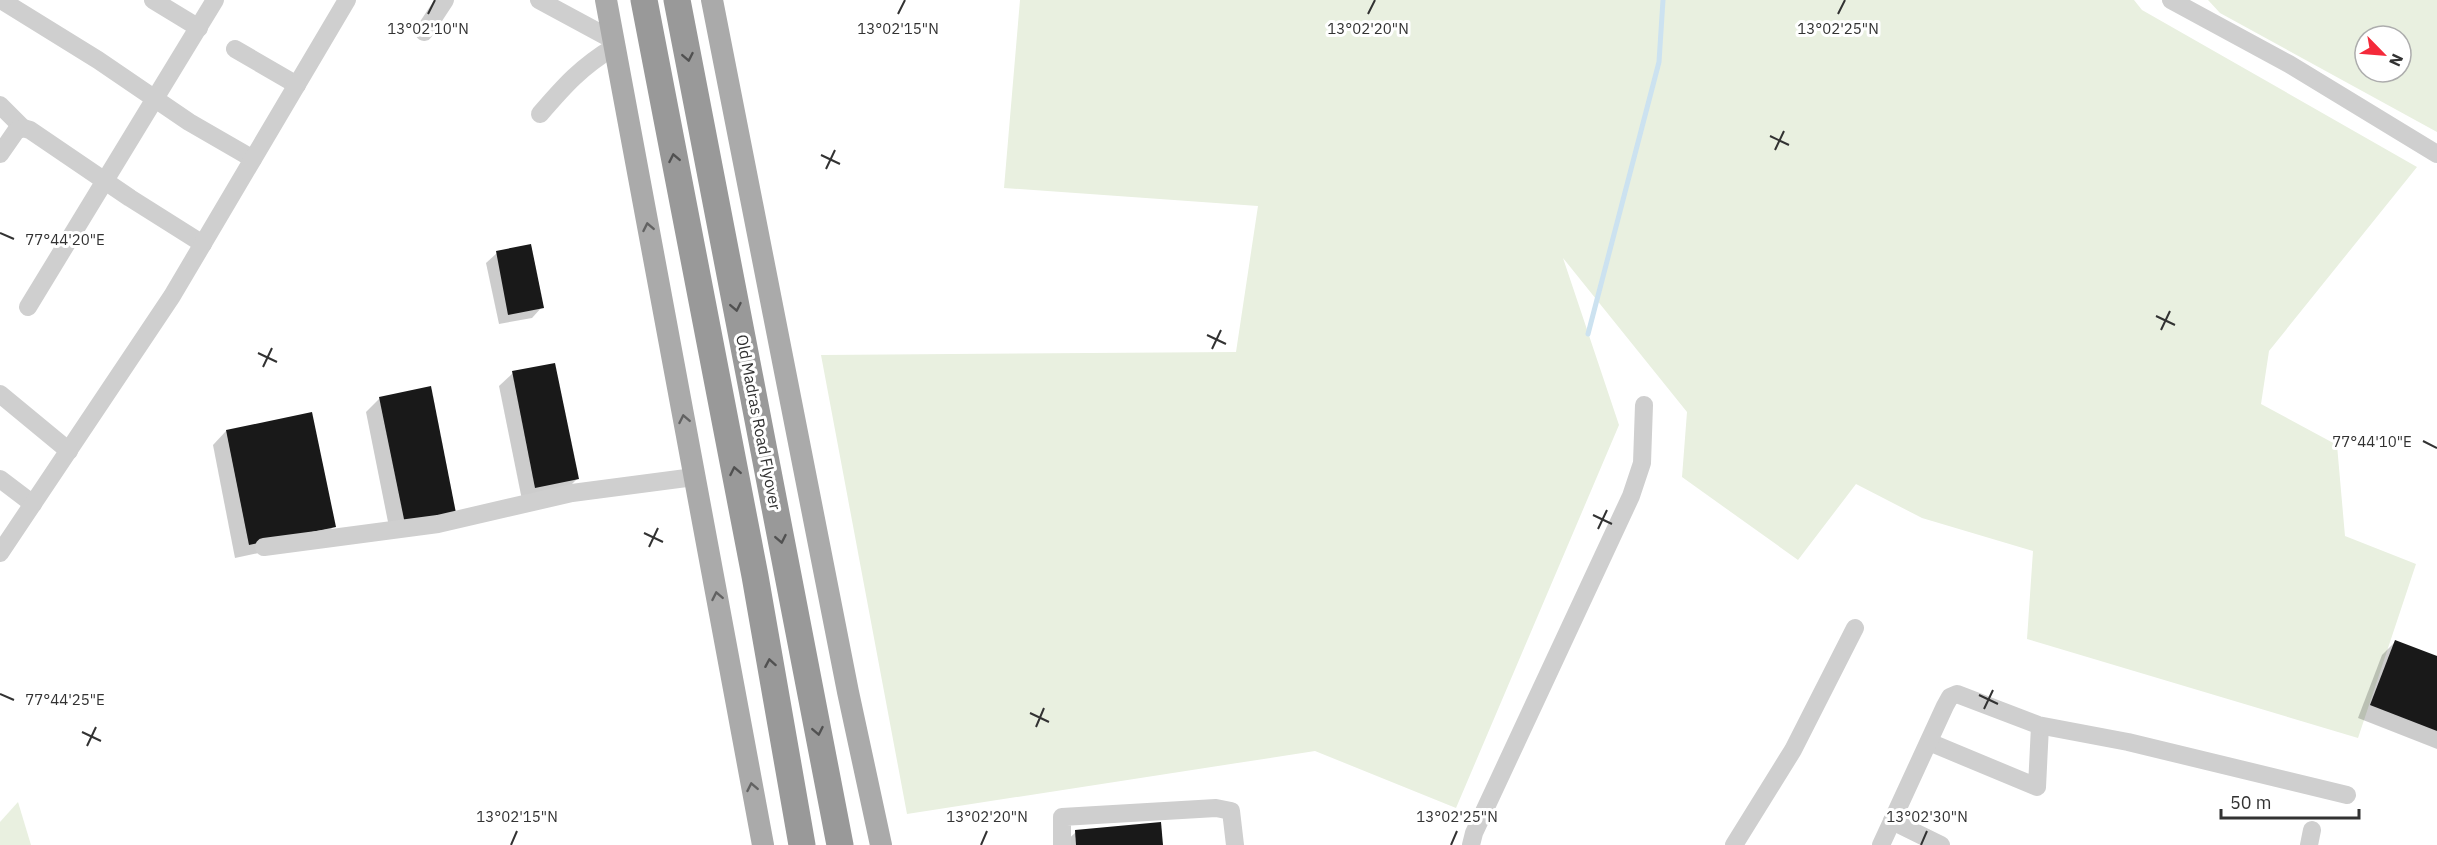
<svg xmlns="http://www.w3.org/2000/svg" width="2437" height="845" viewBox="0 0 2437 845" font-family="'IBM Plex Sans',sans-serif">
	<style>
		.green { fill: #e9f0e0; fill-rule: evenodd }
		.shadow { fill: #0003 }
		.lines { fill: none; stroke-linecap: round; stroke-linejoin: round }
		.stream { stroke: #cce2f0; stroke-width: 5 }
		.building { fill: #191919 }
		.minor { stroke: #cfcfcf; stroke-width: 18 }
		.major { stroke: #aaa; stroke-width: 22 }
		.highway { stroke: #999; stroke-width: 27 }
		.oneway { stroke: #515151 }
		.oneway2 { stroke: #626262 }
		.ticks { fill: none; stroke: #323232; stroke-width: 2 }
		.labels { text-anchor: middle; dominant-baseline: central; stroke-width: 6; stroke-linejoin: round; paint-order: stroke }
		.street-label { font-size: 16px; fill: #323232; stroke: #fff }
		.ticks-label { font-size: 15px; text-anchor: middle; fill: #323232; stroke: #fff; stroke-width: 6; stroke-linejoin: round; paint-order: stroke }
	</style>
	<rect width="100%" height="100%" fill="#fff"/>
	<g class="green">
		<path d="M1020 0H2134L2142 10 2417 167 2269 351 2261 404 2337 445 2345 536 2416 564 2358 738 2027 639 2033 551 1922 518 1856 484 1798 560 1682 477 1687 412 1563 258 1619 425 1456 808 1315 751 907 814 821 355 1236 352 1258 206 1004 188Z"/>
		<path d="M2208 0H2437V132L2220 13ZM2365 36H2401V72H2365Z"/>
		<path d="M18 802 31 845H0V822Z"/>
	</g>
	<g class="shadow">
		<path d="M497 253 542 307 532 318 499 324 486 263Z"/>
		<path d="M513 373 577 479 564 492 522 500 499 386Z"/>
		<path d="M380 398 455 513 391 537 366 412Z"/>
		<path d="M226 431 334 526 321 540 235 558 213 445Z"/>
		<path d="M2395 642 2437 658V749L2358 718 2382 655Z"/>
		<path d="M1076 832 1162 845H1062Z"/>
	</g>
	<g class="lines">
		<path class="stream" d="M1588 334 1659 62 1663 0"/>
	</g>
	<g class="building">
		<path d="M531 244 544 308 508 315 496 251Z"/>
		<path d="M555 363 579 479 535 488 512 371Z"/>
		<path d="M431 386 456 513 405 524 379 397Z"/>
		<path d="M312 412 336 527 249 545 226 430Z"/>
		<path d="M2395 640 2437 656V731L2370 705Z"/>
		<path d="M1161 822 1163 845H1076L1075 830Z"/>
	</g>
	<g class="lines">
		<g class="minor">
			<path d="M1 0 98 60 189 122 253 159"/>
			<path d="M153 0 199 28"/>
			<path d="M539 0 613 40"/>
			<path d="M2171 0 2289 64 2437 154"/>
			<path d="M424 32 445 0"/>
			<path d="M235 49 297 85"/>
			<path d="M0 105 23 128"/>
			<path d="M540 114C565 85 581 67 614 47"/>
			<path d="M0 154 16 131 23 128 30 130 130 198 203 244"/>
			<path d="M28 307 215 0"/>
			<path d="M0 394 69 451"/>
			<path d="M0 479 33 504"/>
			<path d="M264 547 438 524 572 493 694 477"/>
			<path d="M0 553 172 296 347 0"/>
			<path d="M1929 742 2037 787 2040 726"/>
			<path d="M1892 821 1941 845"/>
			<path d="M1062 845V817L1216 808 1231 811 1235 845"/>
			<path d="M1471 845 1474 833 1631 496 1642 463 1644 405"/>
			<path d="M1734 845 1793 750 1855 628"/>
			<path d="M1881 845 1945 706 1950 697 1957 694 2038 725 2128 742 2347 795"/>
			<path d="M2309 845 2312 830"/>
		</g>
		<g class="major">
			<path d="M606 0 763 845"/>
			<path d="M712 0 848 692 881 845"/>
		</g>
		<g class="highway">
			<path d="M644 0 755 576 802 845"/>
			<path d="M677 0 840 845"/>
		</g>
	</g>
	<defs><path id="oneway-chevron" d="M-2-3.5L2.5 0L-2 3.5" fill="none" stroke-width="1.6" stroke-linecap="round" stroke-linejoin="round" transform="scale(1.5)"/></defs>
	<g class="oneway">
		<use href="#oneway-chevron" transform="translate(688 57) rotate(79)"/>
		<use href="#oneway-chevron" transform="translate(674 158) rotate(-101)"/>
		<use href="#oneway-chevron" transform="translate(736 307) rotate(79)"/>
		<use href="#oneway-chevron" transform="translate(735 471) rotate(-101)"/>
		<use href="#oneway-chevron" transform="translate(781 539) rotate(79)"/>
		<use href="#oneway-chevron" transform="translate(770 663) rotate(-100)"/>
		<use href="#oneway-chevron" transform="translate(818 731) rotate(79)"/>
	</g>
	<g class="oneway2">
		<use href="#oneway-chevron" transform="translate(648 227) rotate(-101)"/>
		<use href="#oneway-chevron" transform="translate(684 419) rotate(-101)"/>
		<use href="#oneway-chevron" transform="translate(717 596) rotate(-101)"/>
		<use href="#oneway-chevron" transform="translate(752 787) rotate(-101)"/>
	</g>
	<path class="ticks" d="M428 14 435 0M898 14 905 0M1368 14 1375 0M1838 14 1845 0M1770 136 1789 145M1775 150 1784 131M821 155 840 164M826 169 835 150M0 233 14 239M2156 316 2175 325M2161 330 2170 311M1207 335 1226 344M1212 349 1221 330M258 353 277 362M263 367 272 348M2423 441 2437 448M1593 515 1612 524M1598 529 1607 510M644 533 663 542M649 547 658 528M0 694 14 700M1979 695 1998 704M1984 709 1993 690M1030 713 1049 722M1036 727 1044 708M82 732 101 741M87 746 96 727M511 845 517 831M981 845 987 831M1451 845 1457 831M1921 845 1927 831"/>
	<g class="labels">
		<g class="street-label">
			<text transform="translate(759 422) rotate(79)">Old Madras Road Flyover</text>
		</g>
	</g>
	<g class="ticks-label">
		<text x="428" y="34">13°02'10"N</text>
		<text x="898" y="34">13°02'15"N</text>
		<text x="1368" y="34">13°02'20"N</text>
		<text x="1838" y="34">13°02'25"N</text>
		<text x="65" y="245">77°44'20"E</text>
		<text x="2372" y="447">77°44'10"E</text>
		<text x="65" y="705">77°44'25"E</text>
		<text x="517" y="822">13°02'15"N</text>
		<text x="987" y="822">13°02'20"N</text>
		<text x="1457" y="822">13°02'25"N</text>
		<text x="1927" y="822">13°02'30"N</text>
	</g>
	<g transform="translate(2383 54) rotate(115)"><circle r="28" fill="#ffffff" stroke="#adadad" stroke-width="1.5"/>
	<path d="M0-4.5L10 22L0 15L-10 22Z" fill="#f42a3a"/>
	<text y="-9" font-size="16" font-weight="bold" text-anchor="middle" fill="#323232">N</text>
	</g>
	<path d="M2221 809v9h138v-9" fill="none" stroke="#323232" stroke-width="3"/>
	<text x="2230" y="809" font-size="18" fill="#323232" stroke="#ffffff" stroke-width="4.5" paint-order="stroke">50 m</text>
</svg>
